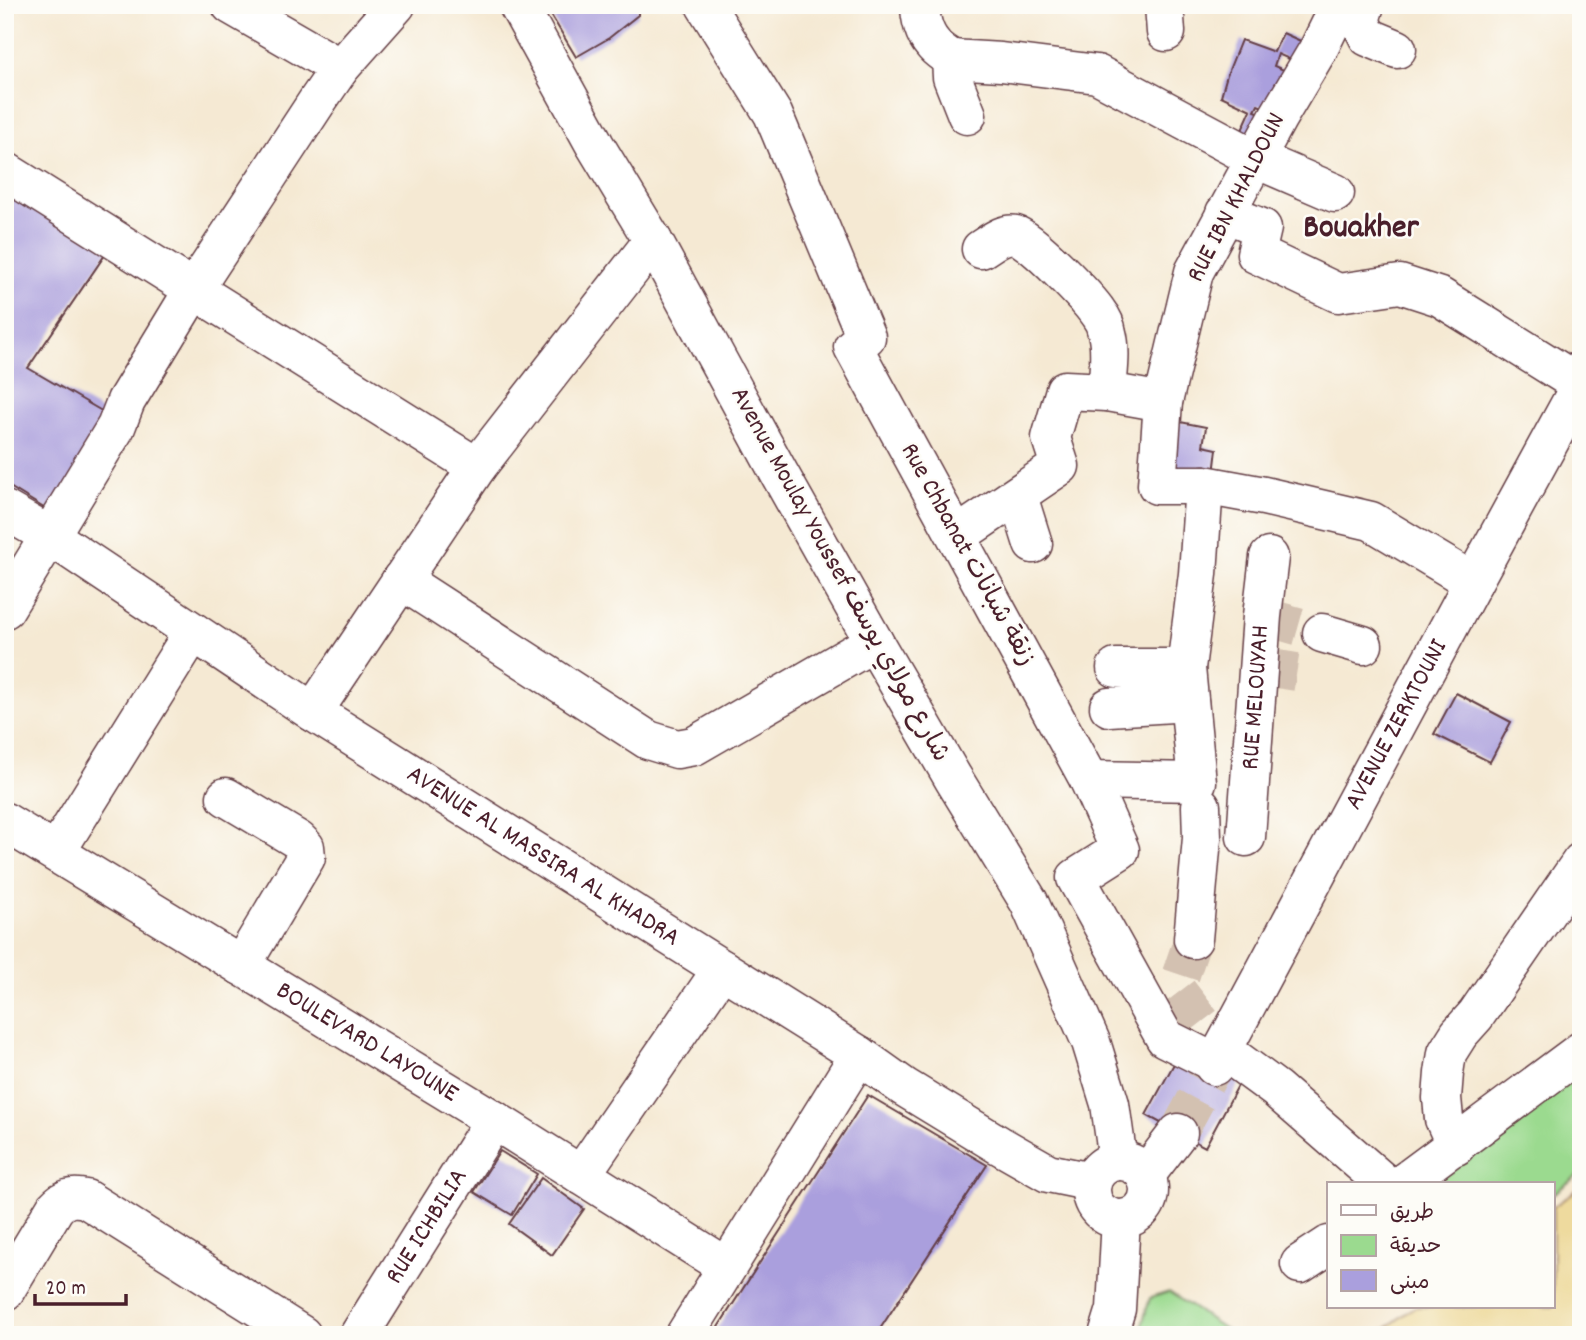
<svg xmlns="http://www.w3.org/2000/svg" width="1586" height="1340" viewBox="0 0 1586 1340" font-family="Dekko,'Playpen Sans Arabic',sans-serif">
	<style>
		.green { fill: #9bda8f; stroke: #727c5d; stroke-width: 2 }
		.sand { fill: #eeda9e; stroke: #9c7c64; stroke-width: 2 }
		.building { fill: #aa9fdd }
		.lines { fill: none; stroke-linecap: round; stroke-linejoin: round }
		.minor-tunnel { stroke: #d3c1b1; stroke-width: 38; stroke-dasharray: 38 19; stroke-linecap: butt }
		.minor-casing { stroke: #643d44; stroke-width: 41 }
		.minor { stroke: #fff; stroke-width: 38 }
		.labels { text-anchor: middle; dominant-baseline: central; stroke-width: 5; stroke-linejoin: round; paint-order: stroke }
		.street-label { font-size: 26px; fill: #4a1f2b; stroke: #fdfcf7 }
		.district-label { font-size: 33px; font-weight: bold; fill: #4a1f2b; stroke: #fdfcf7 }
	</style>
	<rect width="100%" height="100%" fill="#fdfcf7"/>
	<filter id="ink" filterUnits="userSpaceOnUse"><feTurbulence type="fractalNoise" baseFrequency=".0143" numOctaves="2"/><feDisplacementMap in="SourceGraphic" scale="14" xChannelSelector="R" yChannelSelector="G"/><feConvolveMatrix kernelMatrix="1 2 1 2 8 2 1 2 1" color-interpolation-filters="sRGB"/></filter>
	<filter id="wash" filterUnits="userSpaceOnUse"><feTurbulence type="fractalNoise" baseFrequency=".00686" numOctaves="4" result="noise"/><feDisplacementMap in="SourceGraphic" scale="28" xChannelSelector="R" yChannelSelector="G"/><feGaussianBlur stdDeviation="1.57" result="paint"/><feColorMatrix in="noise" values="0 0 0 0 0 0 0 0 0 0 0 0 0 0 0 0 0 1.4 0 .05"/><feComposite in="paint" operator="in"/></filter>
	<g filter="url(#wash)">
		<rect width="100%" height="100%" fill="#f5e9d3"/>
		<g class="green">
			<path d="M1581 1057V1173L1553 1194V1184H1408Z"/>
			<path d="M1169 1292 1234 1335H1139L1150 1298Z"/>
		</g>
		<path class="sand" d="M1581 1187V1335H1376L1415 1307H1553V1207Z"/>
		<g id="blocks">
			<g class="building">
				<path d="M545 5H638V15L609 38 576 57Z"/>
				<path d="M1283 33 1316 48 1305 66 1278 54 1274 66 1298 76 1276 113 1258 105 1255 111 1274 118 1235 146 1251 110 1221 96 1227 75 1241 40 1274 52Z"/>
				<path d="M5 180 111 246 28 368 112 417 52 513 5 484Z"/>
				<path d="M1165 419 1206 427 1203 446 1217 449 1213 482 1161 481Z"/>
				<path d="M5 535 13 540 5 551Z"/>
				<path d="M1456 693 1511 722 1490 762 1434 734Z"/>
				<path d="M1182 1049 1241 1080 1205 1147 1146 1115Z"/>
				<path d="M868 1095 987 1165 876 1335H713Z"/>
				<path d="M500 1151 537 1174 512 1215 474 1192Z"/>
				<path d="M541 1178 584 1209 552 1255 509 1224Z"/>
			</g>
		</g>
	</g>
	<g filter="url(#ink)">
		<use href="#blocks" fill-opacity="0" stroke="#643d44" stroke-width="2"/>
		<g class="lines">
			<g class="minor-tunnel">
				<path d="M1262 616 1322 633"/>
				<path d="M1259 666 1303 673"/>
				<path d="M1193 939 1176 989 1223 1050"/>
				<path d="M1178 1133 1214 1066"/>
			</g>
			<g class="minor-casing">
				<g id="minor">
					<path d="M231 5 340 68"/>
					<path d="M518 5 595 145 653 241 779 473 874 642 953 778 1029 902 1091 1042 1110 1104 1118 1161"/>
					<path d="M705 5 773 114 866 337 853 347 1089 780 1120 850 1076 878 1165 1038 1215 1063"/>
					<path d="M920 5C920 18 924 34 933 44 937 50 945 54 951 59L952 77 967 115"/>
					<path d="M1164 5 1166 32"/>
					<path d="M1340 5 1319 48 1278 117 1194 272 1163 402 1157 485H1204L1264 496 1371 521 1473 582"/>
					<path d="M1365 5 1360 21 1368 37 1397 49"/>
					<path d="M951 59 1001 62 1097 74 1256 159 1335 193"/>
					<path d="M5 171 477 467"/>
					<path d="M1225 213 1262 228 1256 254 1338 293 1400 284 1440 297 1581 385"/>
					<path d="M981 249C991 243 1003 232 1016 235 1031 239 1088 298 1098 313 1102 318 1106 326 1107 333 1112 351 1108 374 1107 392"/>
					<path d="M1018 496 1033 544"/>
					<path id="s1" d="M5 510 50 536 313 712 859 1055 904 1087 999 1145 1048 1173 1092 1182"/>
					<path d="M957 536 1060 466 1051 438 1065 390 1107 392 1163 402"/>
					<path d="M401 580 648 740 677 749 694 746 874 642"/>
					<path d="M5 609 116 427 126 401 194 289 318 100 340 68 396 5"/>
					<path d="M1322 633 1363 645"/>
					<path d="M1116 668H1186"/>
					<path d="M1109 707 1189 702"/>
					<path d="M313 712 477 467 653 241"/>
					<path d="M1089 780 1197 782 1186 668 1198 574 1204 485"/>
					<path d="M226 797 298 840 305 847 306 857 241 966"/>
					<path id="s2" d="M5 822 494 1120 727 1267"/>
					<path id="s3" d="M1246 837 1262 616 1269 557"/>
					<path d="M56 852 193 632"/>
					<path d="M1193 939 1202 838 1201 806"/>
					<path d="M1223 1050 1276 1089 1385 1184"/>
					<path id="s4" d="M1214 1066 1473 582 1581 384"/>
					<path d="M1456 1146 1444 1119 1442 1098 1444 1073 1447 1053 1459 1034 1476 1015 1581 862"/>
					<circle cx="1120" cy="1190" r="29"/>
					<path d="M581 1175 722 969"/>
					<path d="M1145 1176 1178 1133"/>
					<path d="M1402 1184 1581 1051"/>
					<path d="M1300 1264 1329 1245"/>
					<path d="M5 1291 55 1208C64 1198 72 1196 86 1199L302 1335"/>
					<path id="s5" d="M359 1335 494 1120"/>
					<path d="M685 1335 859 1055"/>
					<path d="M1108 1335 1116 1309 1121 1219"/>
				</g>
			</g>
			<use href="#minor" class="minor"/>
		</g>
	</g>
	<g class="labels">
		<g class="street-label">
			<text transform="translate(1237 198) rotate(-63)">RUE IBN KHALDOUN</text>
			<text transform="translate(967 555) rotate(61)">Rue Chbanat زنقة شبانات</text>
			<text transform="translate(839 575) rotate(61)">Avenue Moulay Youssef شارع مولاي يوسف</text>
			<text stroke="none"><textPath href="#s3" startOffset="140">RUE MELOUYAH</textPath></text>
			<text stroke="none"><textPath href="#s4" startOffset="387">AVENUE ZERKTOUNI</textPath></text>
			<text stroke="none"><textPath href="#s1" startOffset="640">AVENUE AL MASSIRA AL KHADRA</textPath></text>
			<text stroke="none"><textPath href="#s2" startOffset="424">BOULEVARD LAYOUNE</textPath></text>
			<text stroke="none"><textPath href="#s5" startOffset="128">RUE ICHBILIA</textPath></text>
		</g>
		<g class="district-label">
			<text x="1361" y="229">Bouakher</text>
		</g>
	</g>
	<rect width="1586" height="1340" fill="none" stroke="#fdfcf7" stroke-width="28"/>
	<rect x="1327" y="1182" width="228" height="126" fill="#fdfcf7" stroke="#b5a4a5" stroke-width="2"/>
	<rect x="1341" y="1205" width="35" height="10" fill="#ffffff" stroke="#b5a4a5" stroke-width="2"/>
	<text x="1390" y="1218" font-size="21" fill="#4a1f2b">طريق</text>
	<rect x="1341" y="1235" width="35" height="21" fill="#9bda8f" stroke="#b5a4a5" stroke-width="2"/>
	<text x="1390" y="1252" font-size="21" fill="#4a1f2b">حديقة</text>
	<rect x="1341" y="1270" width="35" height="21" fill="#aa9fdd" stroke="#b5a4a5" stroke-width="2"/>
	<text x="1390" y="1288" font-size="21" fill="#4a1f2b">مبنى</text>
	<path d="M35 1294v10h91v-10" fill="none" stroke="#4a1f2b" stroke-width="3.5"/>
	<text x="46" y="1294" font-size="21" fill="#4a1f2b" stroke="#fdfcf7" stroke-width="5" paint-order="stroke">20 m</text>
</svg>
